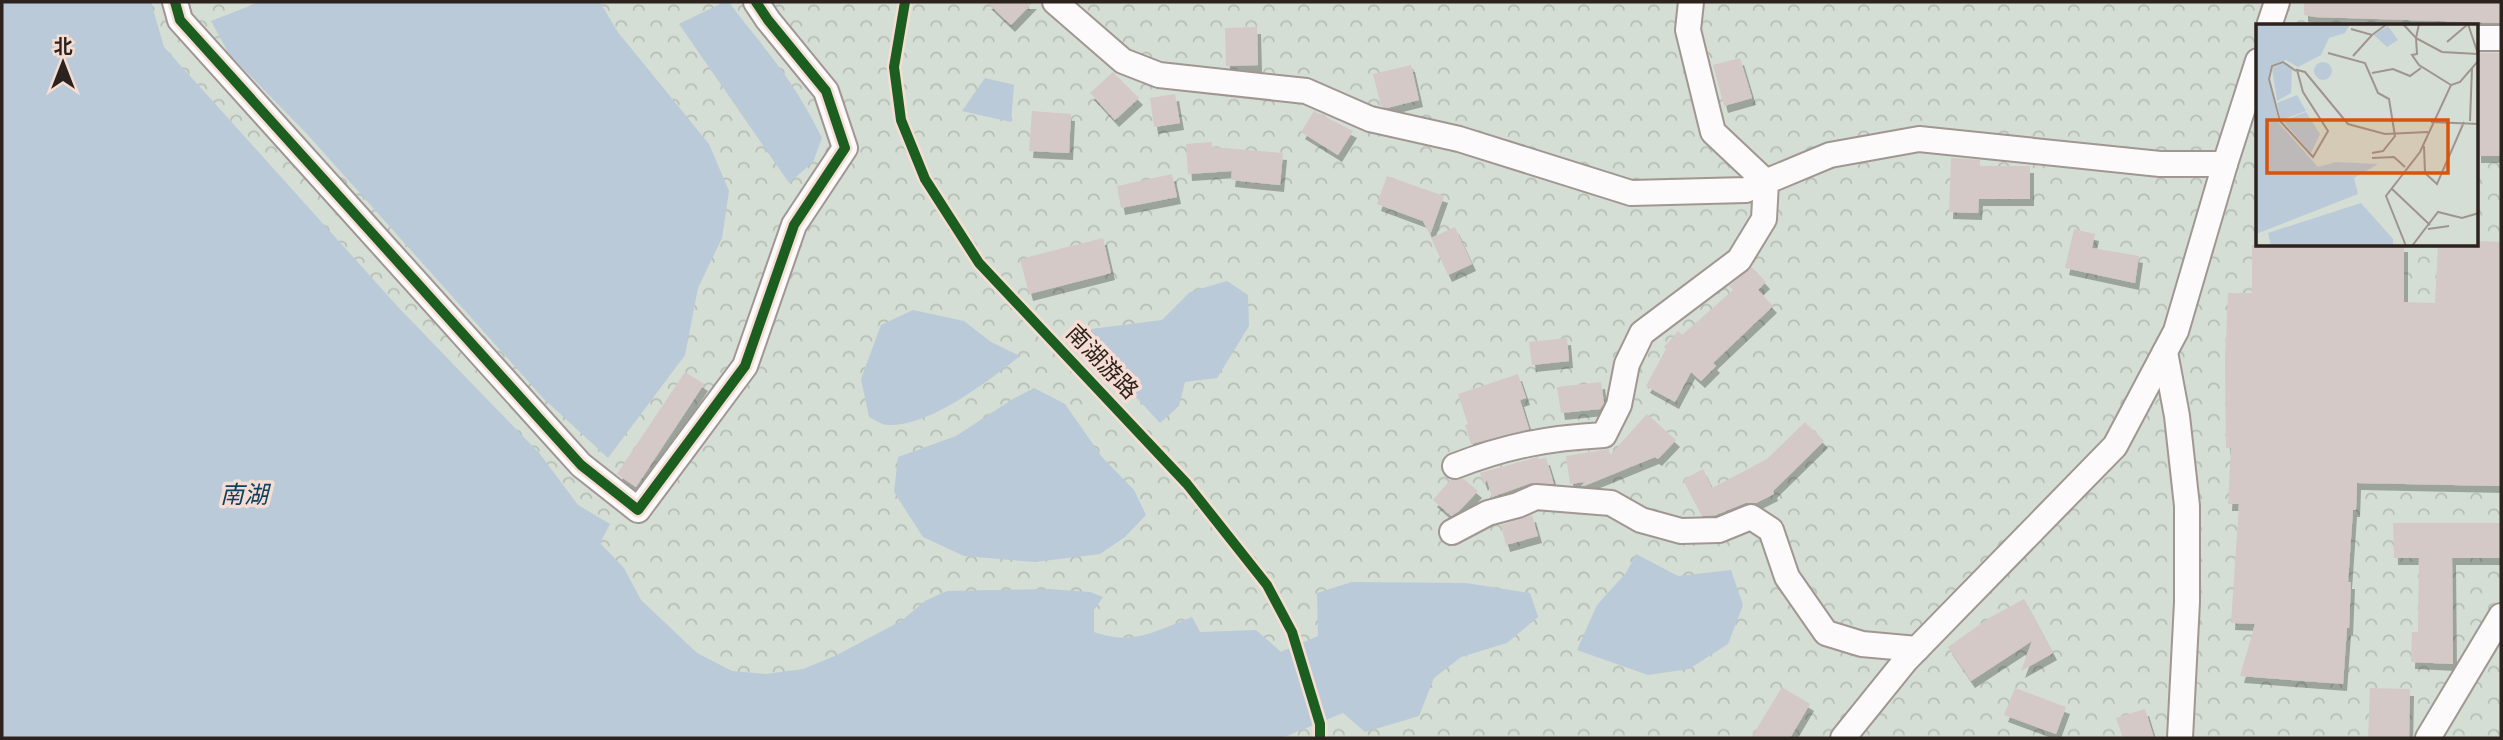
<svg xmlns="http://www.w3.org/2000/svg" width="2503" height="740" viewBox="0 0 2503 740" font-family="Karla,'Noto Sans SC',sans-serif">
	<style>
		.park { fill: url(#park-crowns); fill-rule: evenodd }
		.water { fill: #bacad8 }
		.building { fill: #d4c9c6; filter: url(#shadow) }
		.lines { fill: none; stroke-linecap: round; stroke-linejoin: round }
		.minor-casing { stroke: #a19692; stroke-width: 28 }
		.minor { stroke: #fcfafa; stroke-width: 24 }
		.cycleway-casing { stroke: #f6ddd3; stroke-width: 15 }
		.cycleway { stroke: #1b5e20; stroke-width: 10 }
		.labels { text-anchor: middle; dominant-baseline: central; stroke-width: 7; stroke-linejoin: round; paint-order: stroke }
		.street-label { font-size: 23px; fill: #2c231f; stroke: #f6ddd3 }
		.water-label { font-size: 24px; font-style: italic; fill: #0b4260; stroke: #f6ddd3 }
		.inset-road { fill: none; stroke: #a09490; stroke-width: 2 }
		.view { fill: #d5540e; fill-opacity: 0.15; stroke: #d5540e; stroke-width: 3.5 }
		.inset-edge { fill: none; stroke: #2c231f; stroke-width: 3.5 }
	</style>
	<defs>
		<pattern id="park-crowns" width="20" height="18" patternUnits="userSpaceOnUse" patternTransform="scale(1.75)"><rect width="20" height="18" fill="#d4ded4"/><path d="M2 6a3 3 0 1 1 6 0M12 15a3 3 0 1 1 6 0" fill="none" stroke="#b6beb6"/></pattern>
		<filter id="shadow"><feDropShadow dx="4" dy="7" stdDeviation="0" flood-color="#0004"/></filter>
	</defs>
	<rect width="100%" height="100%" fill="#eee0db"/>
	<path class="park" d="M2 2H2501V738H2ZM2258 26H2477V245H2258Z"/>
	<g class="water">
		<path d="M2 2H151L164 47 399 308 540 454 578 505 610 524 600 543 624 568 641 600 697 653 732 671 766 674 803 669 835 656 901 621 925 601 947 591 1049 589 1090 592 1103 597 1094 610V632C1134 646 1155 631 1192 617L1200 632 1256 630 1281 652 1318 636 1317 593 1352 582 1466 583 1530 593 1538 617 1507 643 1461 657 1434 678 1419 716 1365 732 1343 713 1282 738H2Z"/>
		<path d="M260 2H600L617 31 709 144 729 191 722 238 698 288 685 355 608 458 543 398 307 134 229 54 211 21Z"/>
		<path d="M724 2H729C744 23 761 42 776 63 794 86 809 112 822 138L813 162 789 183 679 24Z"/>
		<path d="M985 78 1014 85 1011 122 962 111Z"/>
		<path d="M1227 281 1248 295 1249 326 1217 378 1185 382 1179 406 1160 423 1075 331 1162 320 1190 292Z"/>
		<path d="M913 310 964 321 991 342 1020 356C990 380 929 427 889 425 882 425 875 420 869 417L861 379 881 325Z"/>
		<path d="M1034 388 1065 404 1102 457 1134 490 1146 515 1125 537 1100 554 1035 562 964 556 923 537 894 492 898 457 956 436 1011 400Z"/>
		<path d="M1636 554 1678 576 1731 570 1743 605 1728 644 1689 669 1648 675 1577 650 1597 605 1626 573Z"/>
	</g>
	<g class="building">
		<path d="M987 2H1033L1011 25Z"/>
		<path d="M2304 2H2501V23L2315 17 2304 15Z"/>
		<path d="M1257 27 1258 65 1226 66 1225 28Z"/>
		<rect x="2477" y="53" width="24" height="103"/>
		<path d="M1740 58 1752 98 1724 106 1713 65Z"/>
		<path d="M1411 65 1419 100 1387 108 1381 106 1373 74Z"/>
		<path d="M1113 72 1139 98 1115 120 1090 93Z"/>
		<path d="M1175 94 1180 123 1154 127 1150 98Z"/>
		<path d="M1032 111 1071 114 1069 153 1029 151Z"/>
		<path d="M1314 111 1353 131 1338 155 1301 132Z"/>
		<path d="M1212 142V147L1283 153 1280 185 1231 180 1232 171 1188 174 1186 144Z"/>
		<path d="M1951 158 1980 160V166H2030V199H1979L1978 213 1949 212Z"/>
		<path d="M1172 174 1177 197 1121 208 1117 186Z"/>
		<path d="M1387 176 1444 196 1430 235 1423 221 1377 204Z"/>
		<path d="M1455 227 1472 264 1448 275 1431 238Z"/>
		<path d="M2074 229 2095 234 2092 248 2139 256 2135 283 2065 268Z"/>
		<path d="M1103 238 1111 273 1029 294 1020 259Z"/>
		<path d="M2477 241 2501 242V486L2357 483 2356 510H2353L2348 582H2351L2349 628H2347L2343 684 2240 676 2255 624 2231 623 2239 504H2228L2231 448H2226L2225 360 2228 293H2252V245H2404V302L2435 303 2438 245H2477Z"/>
		<path d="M1752 267 1766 282 1758 290 1773 306 1713 363 1716 366 1701 381 1691 372 1675 402 1646 386 1666 349 1664 347 1678 331 1682 335 1733 290 1729 286Z"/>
		<path d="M1567 338 1569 361 1532 365 1529 342Z"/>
		<path d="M685 372 704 384 636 487 617 474Z"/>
		<path d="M1518 374 1526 398 1520 400 1529 429 1471 444 1465 425 1468 424 1458 394Z"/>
		<path d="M1601 382 1604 403 1600 409 1561 413 1557 387Z"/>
		<path d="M1647 414 1676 440 1658 459 1655 457 1584 486H1581L1585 482 1570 484 1566 456 1609 449 1610 455Z"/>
		<path d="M1805 422 1824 441 1773 491 1774 494 1756 503H1745L1716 515 1702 516 1683 480 1703 469 1712 488 1767 459Z"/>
		<path d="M1538 457 1539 459 1546 458 1554 484 1531 483 1492 497 1487 480 1484 484 1480 473Z"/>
		<path d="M1464 479 1478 491 1459 511 1451 516 1433 500 1450 480Z"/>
		<path d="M1532 515 1538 536 1506 545 1501 525Z"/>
		<path d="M2393 523H2501V558H2452L2453 664 2411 662 2412 632H2418L2419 558H2394Z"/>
		<path d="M2024 599 2053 653 2021 671 2032 641 1971 681 1948 647 1989 618Z"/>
		<path d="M1782 687 1810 704 1790 738H1751Z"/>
		<path d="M2015 688 2066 707 2056 734 2004 715Z"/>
		<path d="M2370 688 2410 689 2409 738H2368Z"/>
		<path d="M2145 709 2154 738H2123L2116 718Z"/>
	</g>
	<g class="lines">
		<g class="minor-casing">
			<g id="minor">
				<path d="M175 2 180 20 581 465 638 510 745 366 794 225 845 148 826 91 768 20 756 2"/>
				<path d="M1055 2 1123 61 1159 75 1306 91 1370 119 1459 139 1631 193 1746 190 1830 155 1919 139 2160 164H2225"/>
				<path d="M2269 26 2277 2"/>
				<path d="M2477 38H2501"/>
				<path d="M2165 352 2177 416 2187 506V602L2180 738"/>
				<path d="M1455 466C1507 446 1548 438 1604 435L1619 405 1627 364 1642 333 1739 260 1764 219 1766 182 1713 132 1688 30 1691 2"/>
				<path d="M1452 532 1488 513 1518 505 1536 497 1611 503 1641 520 1681 531 1719 530 1751 517 1771 530 1787 577 1826 633 1862 644 1917 649"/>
				<path d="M1843 738 1906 660 2115 446 2176 331 2225 164 2258 61"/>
				<path d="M2428 738 2501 616"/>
			</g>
		</g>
		<use href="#minor" class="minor"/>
		<g class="cycleway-casing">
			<g id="cycleway">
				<path d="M175 2 180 20 581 465 638 510 745 366 794 225 845 148 826 91 768 20 756 2"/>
				<path d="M905 2 894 67 901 120 925 179 979 263 1187 484 1267 585 1292 632 1320 724V738"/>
			</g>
		</g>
		<use href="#cycleway" class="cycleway"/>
	</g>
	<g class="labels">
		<g class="street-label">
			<text transform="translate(1102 362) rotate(46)">南湖游路</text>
		</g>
		<g class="water-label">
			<text x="244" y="495">南湖</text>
		</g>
	</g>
	<g transform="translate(2256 24)">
		<rect width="222" height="222" fill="#eee0db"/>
		<path d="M0 0H222V222H0Z" fill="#d4ded4"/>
		<path d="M0 0H94L89 9 73 14 65 31 42 43 30 36 15 41 12 54 23 99 62 143 80 138 122 140 98 154 102 170 0 210ZM132 2 142 16 131 23 118 11ZM58 47a9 9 0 1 1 18 0a9 9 0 1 1-18 0ZM27 39 36 45 35 69 21 77 16 44ZM41 71 50 87 25 96 21 79ZM50 88 64 110 55 129 27 97ZM105 179 137 215V222H15L12 209Z" fill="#bacad8"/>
		<path class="inset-road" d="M147 0 160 14 163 0M212 0 222 30M95 5 116 11 131 0M191 18 212 0M72 29 109 39 122 69 133 75 139 112 127 127 116 129M97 32 116 11M40 47 27 38 16 42 13 55 24 97 57 133 72 107 47 68 41 46 49 48 92 100 129 110 172 108M116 49 137 45 154 52 165 44M195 61 163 41 156 31 161 30 160 14 186 28 222 30M214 97 216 44M175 98 223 100M168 122 169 149 181 160 208 98M116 134 138 133 149 143M135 164 174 201M172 205 193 202M150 222 130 172 164 128 195 61 204 58 223 36M156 222 182 188 206 194 223 189"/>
		<path class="view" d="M11 96H192V149H11Z"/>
		<rect width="222" height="222" class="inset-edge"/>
	</g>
	<rect width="2503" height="740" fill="none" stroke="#2c231f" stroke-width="7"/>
	<g transform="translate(63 63)" stroke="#f6ddd3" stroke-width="5" paint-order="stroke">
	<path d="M0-5L12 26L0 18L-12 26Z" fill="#2c231f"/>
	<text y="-10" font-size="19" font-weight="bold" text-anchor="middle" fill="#2c231f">北</text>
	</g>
</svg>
